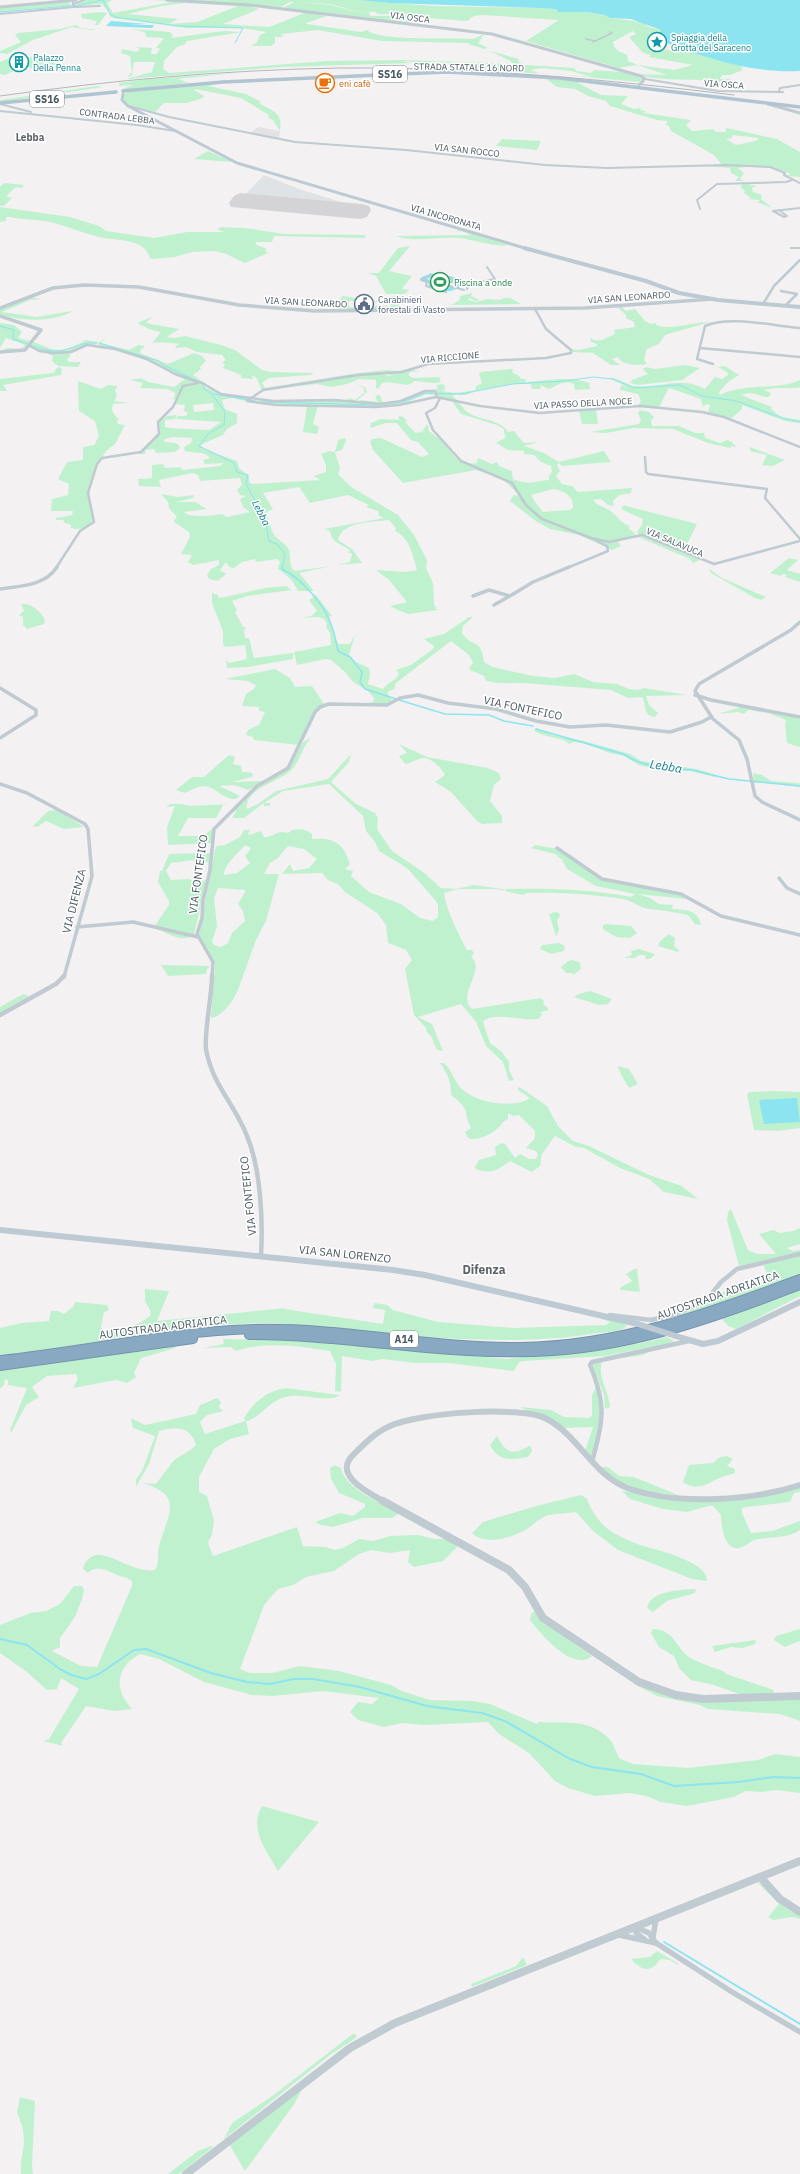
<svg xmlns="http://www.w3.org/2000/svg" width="800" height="2174" viewBox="0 0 800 2174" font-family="'IBM Plex Sans',sans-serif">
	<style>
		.education { fill: #e5e2e4 }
		.airport { fill: #e0e3e6 }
		.green { fill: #c0f1cf; fill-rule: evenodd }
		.sand { fill: #f5ede3 }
		.water { fill: #8ce4f0 }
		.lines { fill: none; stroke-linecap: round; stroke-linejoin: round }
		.stream-far2 { stroke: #8ce4f0; stroke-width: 1 }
		.stream-far1 { stroke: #8ce4f0; stroke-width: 1.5 }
		.stream { stroke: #8ce4f0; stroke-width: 2 }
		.canal { stroke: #8ce4f0; stroke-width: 3.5 }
		.runway { fill: #d4d4d7; fill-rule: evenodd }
		.motorway-casing { stroke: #7394ad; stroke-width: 10 }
		.pedestrian-far1 { stroke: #bfcad1; stroke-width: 1.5 }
		.pedestrian { stroke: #bfcad1; stroke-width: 2 }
		.minor-far4 { stroke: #bfcad1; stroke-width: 2 }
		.minor-far3 { stroke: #bfcad1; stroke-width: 2.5 }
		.minor-far2 { stroke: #bfcad1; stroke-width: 3.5 }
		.minor-far1 { stroke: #bfcad1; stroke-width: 4.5 }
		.minor { stroke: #bfcad1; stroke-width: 5.5 }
		.tertiary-far3 { stroke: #bfcad1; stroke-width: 3 }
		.tertiary-far2 { stroke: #bfcad1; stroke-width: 3.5 }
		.tertiary-far1 { stroke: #bfcad1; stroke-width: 6 }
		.tertiary { stroke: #bfcad1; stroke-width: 8 }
		.secondary-far2 { stroke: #bdcad3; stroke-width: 3 }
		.secondary-far1 { stroke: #bdcad3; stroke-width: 4 }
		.secondary { stroke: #bdcad3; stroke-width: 6 }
		.primary { stroke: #b1c4d1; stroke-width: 3.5 }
		.motorway { stroke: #88a9c1; stroke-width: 8 }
		.rail { stroke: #b3b7bc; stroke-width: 1 }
		.tertiary-bridge { stroke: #bfcad1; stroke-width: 3 }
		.secondary-bridge { stroke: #bdcad3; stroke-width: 6 }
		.labels { text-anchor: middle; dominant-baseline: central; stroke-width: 3; stroke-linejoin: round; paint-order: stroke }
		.far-street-label { font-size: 9px; fill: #485760; stroke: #fff }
		.far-culture-label { font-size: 9px; fill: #0d838f; stroke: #fff; text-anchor: start }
		.far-food-label { font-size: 9px; fill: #c56008; stroke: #fff; text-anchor: start }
		.far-leisure-label { font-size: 9px; fill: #27864d; stroke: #fff; text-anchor: start }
		.far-service-label { font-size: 9px; fill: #4e5e75; stroke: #fff; text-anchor: start }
		.shield { fill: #fff; stroke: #7f8990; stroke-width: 1 }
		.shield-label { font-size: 10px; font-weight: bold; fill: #485760 }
		.far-neighbourhood-label { font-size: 10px; font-weight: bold; fill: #5e6267; stroke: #fff }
		.far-water-label { font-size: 10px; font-style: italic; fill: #0a7c8b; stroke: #fff }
		.street-label { font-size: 11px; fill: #485760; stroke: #fff }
		.water-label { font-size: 12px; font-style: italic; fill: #0a7c8b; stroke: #fff }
		.neighbourhood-label { font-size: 12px; font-weight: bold; fill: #5e6267; stroke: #fff }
	</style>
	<rect width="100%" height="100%" fill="#f4f1f2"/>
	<path class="education" d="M258 127 280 131 279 139 250 133Z"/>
	<path class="airport" d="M264 175 299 189 370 211 356 214 234 206Z"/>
	<g class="green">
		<path d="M86 0H112L107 3 113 13 172 2 149 0 177 1 175 2 181 1 171 0H359L433 6 539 8 556 9 558 12H587L605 15 610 18 642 22 649 27 661 30 690 50 743 67 741 69 743 70 730 75H722L720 79H731L727 83C699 77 662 83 636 74L667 75 637 65 619 68 529 42 489 33 526 41 559 20 483 15 474 16 467 21 415 17 408 23 283 8 294 2H290L281 7 246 5 259 9 223 24 269 27 307 12 327 16 306 23 307 24 361 32 367 30C380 42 453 37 473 39L484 34 479 42 485 38 478 43 488 48 483 49 519 59 518 61 525 65 574 68 576 71 591 73 594 70 623 72 643 78 639 82 552 74 459 69 464 67 460 64 431 62 425 68H416L420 62H410V61H404L411 63 283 67 125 79 152 72 155 62H134L132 75 139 73 127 77 132 72 130 56 121 53 122 49 137 52 140 49 136 47 152 48 151 54H157L160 48H156L164 38 146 37 145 32 131 29 170 32 173 36 171 38 223 31 242 32 187 41 185 44 177 47 164 61 163 69 169 73 327 61 401 60 514 64C507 58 476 44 468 45L471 44 468 43 382 41 318 30 281 34 283 37H275V43L271 46H251L257 42 260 35 267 32 241 28H187L113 18 109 16 110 13 102 4 77 6 76 3ZM302 2 330 4 355 11 375 12 378 14 439 15 372 16 369 15 370 12 353 11 331 5ZM185 3 238 6 197 22 169 24 178 19 128 14 161 6ZM633 31 636 34 629 37 643 53 651 55 649 57 693 65 674 70 638 65 628 61 627 55C620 52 614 50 613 42ZM541 68 571 71 592 77 539 73 530 70Z"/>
		<path d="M72 1 69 2 72 6 27 9 0 13V8Z"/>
		<path d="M99 12 107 13 98 25H94L97 22 96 21 82 18 81 14Z"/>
		<path d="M76 25 81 28 98 30H91L72 27 33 40 7 54 0 53V51L21 42 15 35 18 33 60 29Z"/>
		<path d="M18 55 59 63 39 70 24 66 5 75 0 74V62Z"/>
		<path d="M235 73 178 79 189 83 123 90H120L133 85 119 86V83L148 79Z"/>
		<path d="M545 78 581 82 578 83 601 95 628 96 621 104 634 109 641 108 640 110 646 111 643 113 691 120 686 125 692 131 713 129 716 132H727L725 129 727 128 777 139 800 152V177L786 176 791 174C773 166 756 165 738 168L744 173 740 179 745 181H735L739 177 731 173 730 168 702 166 722 165 714 155 671 131 669 126 665 125 667 124V121L657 120 610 106 606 101 588 96 575 89 557 87ZM732 135 759 138 756 141 736 145 726 139 732 138Z"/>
		<path d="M218 83 208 86 246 94 261 102 259 103C273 112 283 111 280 131L273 120 268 118 269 115 241 98 195 89 194 90 204 96 203 98 187 103H164L155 112 128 105 123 101 124 94 128 92Z"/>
		<path d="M97 86 103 87 0 102V100Z"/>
		<path d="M502 139 541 141 537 150 496 146Z"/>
		<path d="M208 151 233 162 194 159Z"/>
		<path d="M752 182H755L749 185 757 186 752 188 753 192 762 195 761 199 772 208 757 202 760 201 759 200 748 199 751 198 744 193 745 191 741 188V185Z"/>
		<path d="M4 183 24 185 22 188 16 187 6 196 12 198 4 206H0V187Z"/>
		<path d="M0 207 70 217 99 226 106 231 154 238 187 232H225L218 230 220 227 245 228 284 234 365 235 366 238 274 236 272 242H255L257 245 267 249 265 251 268 253 245 263 226 254 215 251 192 252 175 257 153 259 150 258C145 238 116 241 99 237 82 233 67 226 50 222 37 219 23 220 10 217H6V221L0 222Z"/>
		<path d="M457 229 508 245C499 248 471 239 459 238 440 236 412 243 396 236L472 235 461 231 456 232 459 230Z"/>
		<path d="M410 246 389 271 412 276 402 289 409 290 405 294H386L376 276 368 273H379L398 248Z"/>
		<path d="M473 293 471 296 480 300 476 301 469 298 468 300 477 302 487 299 500 300 504 298H510L521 304 451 305 460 300V296Z"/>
		<path d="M343 296 388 303 349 301V307C357 308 384 305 389 306V310H338L341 297Z"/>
		<path d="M390 296 404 297 399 305 404 308 432 307 431 310 392 309 387 297Z"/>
		<path d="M30 297 42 299 30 300 2 312 36 317 72 311C55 323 19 321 0 314V309Z"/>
		<path d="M616 306H621L626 311 635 309 645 321 651 324 655 323C661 333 697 321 710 322L665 335 659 344 647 349 644 360 647 364C638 366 621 365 618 357L612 359 620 365H611L593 353 572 352 570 349 579 350 597 346V344L591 342 590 338C600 344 607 337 615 334L614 330 635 327 634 322 626 318V315Z"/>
		<path d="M152 317 146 323 179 329 167 337 174 338 185 336 221 345 235 350 262 370 271 372 314 373 310 375 269 378 262 383 265 388 358 373 385 370 398 371 428 364 403 371 378 374 392 376 389 374 410 370 421 371 410 372 408 375 413 378 439 377 441 382 434 383 415 381 408 385 387 382 382 383 378 389 376 388V380L359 379 347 384 331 387 317 384 262 390 256 377 251 376 253 378 252 379 241 378V375L223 368 225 364 222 362 226 360 222 355 197 352 186 347 176 348 175 347 179 344C177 343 156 342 152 343L161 332 149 329 137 323Z"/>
		<path d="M0 323 14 325 22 332 18 338 30 341 37 332 36 330 41 331 23 349 3 351 6 348 21 349 25 345 6 338 0 348Z"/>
		<path d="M107 336 101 343 129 350 138 345 144 346 145 347 141 349 140 353 168 364 194 353 202 356 206 361 200 367 201 369 193 375 205 383 193 382 183 385 177 399 167 398H174L175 393 167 389 140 388 143 383 130 380 141 378 148 382 174 387 185 379C156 364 128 351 97 345Z"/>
		<path d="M86 340 98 342 95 345H88L69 353 70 356 67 360 69 362H81L78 367 58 366 52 361 53 356 31 346 34 342 51 349 59 350 69 349Z"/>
		<path d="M685 365 700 368 682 380 638 385 630 383 632 380 648 374 643 369 646 367 655 369Z"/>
		<path d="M725 366 739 375 728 382 719 392 720 395C747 382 777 391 800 380V387L797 388H774L764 390 771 393 769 397C760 398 754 390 741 395L772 407 771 409 781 417 800 420V423L785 421 742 405V409L732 418 708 412 710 405 707 404 703 407 701 399 669 388 659 407 638 406 641 401 638 394 620 390 621 385 629 388 609 378C618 377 626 385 635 386 660 389 680 375 705 389L715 377 722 379 728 375 727 372 718 367Z"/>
		<path d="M59 367 62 369 61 375 3 385 7 391H0V379L53 373 57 368Z"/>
		<path d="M511 369H513L512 372 519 376 521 379H526L525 382C544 381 571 375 589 383L590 389 575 390 574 384C564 380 558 385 549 389L540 385 541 389H532L531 384H516L479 390 466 395H452L458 401 438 397 436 391H439L434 390 438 388 436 385 444 384 445 390 441 391 456 393 476 390 475 387 482 383 479 374 481 372Z"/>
		<path d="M78 381 101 389 108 385 118 386 115 390 117 396 114 401 129 403 113 404C110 412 115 414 119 420L117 421 118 424 125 425 115 444 107 450 97 464 88 493 93 519C90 527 79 531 71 528V525L65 523 63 520H56V518L72 515 73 511H51L52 499 68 495 69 484 58 479 67 462 83 460V447L94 445 99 436 95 421 79 411Z"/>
		<path d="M198 383 219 394 247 398 245 401 232 398 222 400 225 409 237 414V423L227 429 223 435 200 445 204 449 237 461 239 468 249 476V482L252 484 320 480 314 476 326 472V465L321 454 329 451 335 452 338 440 345 438 346 440 342 450 335 452 340 468 338 474 351 487 398 515 414 535 427 560 426 568 433 583 434 604 437 610 409 614 400 611 390 606 407 602 389 580 376 570 406 572 417 570C413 556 410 538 395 531L396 528 389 520C374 522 342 521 338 540L352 549 362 563 337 565 350 562 352 554 348 552 350 550C342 545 331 542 330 531L324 529 384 518 379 516 378 511 366 507 369 505 348 495 310 503 299 487 263 493 273 509 264 513C270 520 270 527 274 535 278 540 284 542 288 548 292 555 288 565 294 571L332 566 299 573 314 591H298L291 579 278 569 280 562 277 559 256 562 255 559 242 562 234 568 229 567 226 562 220 570 226 574 218 581 209 579 207 575 211 569 219 565V560L193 565 188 562 192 555 181 554 190 537 189 532 175 523 174 520 177 517 169 508 168 502 161 494 178 497 194 495 193 498 176 502H195L207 509 184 512C191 519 213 515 222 514L227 517 250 512 243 507 240 499 246 496 240 495 237 490 242 485 240 478 200 481 198 475 192 473 159 480 161 487 139 486 138 479 152 478V465L163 464 165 468 181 467 182 470 220 466 224 463 205 464 203 460 210 458C203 450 194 454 185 451L184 447 191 443 192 438 172 437 165 439 164 442 175 443 179 445 180 448 175 452 156 453 154 449 145 450V454H139L160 434 159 422 170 414 168 416 177 415 175 419 165 420V427L170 428 209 430 221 422 176 419 178 416H186L188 413 184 411 185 405 176 404 183 387ZM213 403 214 410 194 412 193 405Z"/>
		<path d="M357 385 365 387 367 392 355 402 362 400 378 402 375 397 379 394 383 402 397 401 425 391H433L434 395 425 394 410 401 412 402 375 408 342 406 344 405 287 404 318 405 313 424 319 427 317 434 303 432 307 407 255 403 248 400 272 401 345 400 350 398 355 400 364 393V388Z"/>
		<path d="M452 401C465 404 459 407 469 413 481 421 499 418 508 432L514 431 524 443 538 442 524 446 544 453 559 462 604 451 611 462 562 466 559 463 557 465 560 471 556 476 562 484 572 486 578 492 632 488 631 493 619 495 613 501 614 506 608 505 601 499 593 500C598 507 606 507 612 512 619 518 620 522 629 526V529L636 534 618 542 621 546 612 550 579 535 550 529 537 522 510 501 514 495 520 496 503 479 476 470 403 483 373 450 370 442 372 439 381 438 422 457 429 454 418 442 411 440 397 423H386L370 428 371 423 381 419 400 420 398 417 402 416 407 421 405 422 416 433 424 431 423 429 428 424 429 431 441 440 457 459 469 464 477 463 478 458 492 464 497 462 499 466 512 471 513 479C530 486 533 481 549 480V476L552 472 551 466 541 462 534 455 524 454V451L508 450 496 443 505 438 504 429 497 425 461 414ZM553 489C564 490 574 497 573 508L569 510 543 512 535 502 531 495Z"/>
		<path d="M596 410 598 424H582L579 411Z"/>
		<path d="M640 410 649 412 654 417 651 421 652 426H679L695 433H704L705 438 720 443 727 440 732 442 736 447 731 446 730 448 708 443 673 429 634 428 606 433 590 432 639 424 641 420 638 413Z"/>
		<path d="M750 447 785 460 773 466 762 465 767 455 750 451Z"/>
		<path d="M625 505 626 506 697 524 683 552 638 534 637 532 642 525 643 519 623 510 621 507Z"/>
		<path d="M638 535 700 560 693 563 690 559 638 537Z"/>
		<path d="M789 558 798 560 787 570 800 574V582L785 577 787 575 783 574 781 576 770 573Z"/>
		<path d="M709 569 722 578 766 597 761 600 755 598 711 573Z"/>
		<path d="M286 586 292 590 247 596 232 601 237 610 235 612 243 627H246L244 631 245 638H249L254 658 293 653V659L248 667 227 668 226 660 229 663 247 659 245 645 225 647 223 644V631L212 603V593L218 595V597L220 598 265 588Z"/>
		<path d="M316 595 332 616 328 617 338 644H350L355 635 349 655 356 662 369 668 370 674 368 684 383 689C387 682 397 681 399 673L396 670 411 665 433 649 434 646 424 639 444 634 469 617H473L463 626 462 633C473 649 481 637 484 662L492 667 533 676 555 678 574 674 593 682 617 684 629 689 638 690 644 688 687 695 646 696 649 705 658 713 655 717C642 715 647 705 642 697L628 698 611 690 523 683C509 683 500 684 486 681L484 676 470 670 469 668 473 663 469 655 451 641 396 683 394 689 387 692 392 701 384 704H360L373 702 374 698 368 691 353 682 345 672 331 660 326 659 297 665 294 652 331 645 330 633 326 627 327 623 324 619 318 617 301 618 311 616 317 611 309 600Z"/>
		<path d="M21 604C31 603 41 611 45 620L44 624 27 629 23 625V617L19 615 24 611Z"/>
		<path d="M275 669 290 678 295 687 312 686 324 704 308 723 299 745 254 740 253 737 246 735 248 730 259 725 265 712 259 711V707L242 706 246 694 254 689 256 685 247 681 225 679Z"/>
		<path d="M741 707 775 712 800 719V747L787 743 785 725 786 720 768 713 748 710 744 714 738 712 718 714Z"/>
		<path d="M536 728 553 735 584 741 630 754 641 761 697 769 722 777H714L690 771 660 770 639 765 624 756 610 753 583 743 574 742 569 744C566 737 541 738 534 730Z"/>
		<path d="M311 738C302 747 299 765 289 772 278 782 244 789 247 809L258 804 276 791 328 779 351 754 349 762 331 782 356 804 375 813 378 818 377 829 392 851 423 872 441 888 455 889 474 885 503 889 505 891 506 889C548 888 590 889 631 897L635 894 596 886 567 869 562 860 555 854 531 848 535 845 558 849 595 876 681 895 686 899 638 894 650 898 659 904 673 905 672 909C686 910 698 909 701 925L695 924 688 915C675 912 661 910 649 909 641 908 632 901 623 899 590 894 560 892 526 893L523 895 496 889H458L444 893C447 912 458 933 467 950H472L474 953 471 957C487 969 456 994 472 1009L541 998 544 1001 543 1004 548 1008V1010L539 1013 543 1014 538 1019C523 1021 491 1011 483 1022L490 1043 502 1052 509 1062V1070L514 1080 509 1081 503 1062 486 1046 476 1022 461 1004 418 1017 432 1024 443 1051 437 1050 431 1036 426 1031V1028L414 1015 405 969 412 960 406 950 388 943 386 925 377 913 345 892 338 884 328 880 322 873 282 874 290 864 293 871 309 868 317 859 304 849 288 846 278 858 270 863 264 874H279L266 921 256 940 238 990C234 1000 222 1017 211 1018L215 965 199 934 215 850 217 846 225 845 240 837 244 830H250L248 834 249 835 261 831 264 837C275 837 276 829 288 833 295 827 306 829 312 834V839C333 837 344 843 350 864L345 869 353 871 351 876 369 892 401 904 420 918 433 921 438 917V905L436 901 407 868 379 851 375 842 366 831 363 816 329 784 283 791 264 803H271L269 806H264V803L244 818H232L236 812 235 809 256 787 289 769 303 742ZM245 845 251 848 245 856 250 863 237 873 224 875C224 864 239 853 245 845ZM218 888 246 890 238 904 243 911 245 921 232 933 228 943 221 947 214 945 212 942 217 926 214 898Z"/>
		<path d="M399 744 427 757 488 768 499 773 501 779 494 785 490 801 502 816V823L482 824 477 821 451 792 435 782 445 775C442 768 431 758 424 758 418 758 411 763 405 764L399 756 407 753Z"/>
		<path d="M229 755 235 757 233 764 241 766 242 772H249L253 774 252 777 232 782 264 781 248 790 234 785 219 786 240 796 236 799C223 800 215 786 203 786 196 787 191 790 185 793L176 790 192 777H204Z"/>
		<path d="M753 773 762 775 771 781 799 783 800 787 761 782 754 783Z"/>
		<path d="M170 804H181L191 806 229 804 223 805 216 818H188L178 836H203L212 829V843L168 845 167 827 175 806 166 807Z"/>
		<path d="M57 810 84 827 64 829 46 821 37 827 33 826 48 811Z"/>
		<path d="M211 853 209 870 208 862 196 865 194 860 171 863 166 871 171 880 189 879 196 882 207 880 194 934C183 945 165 932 154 927L169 905V901L158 882 160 871H162L169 854Z"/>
		<path d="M555 912 559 913 560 916 557 920 559 930 556 936 549 914Z"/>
		<path d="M606 924 631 926 637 933 630 938 616 937 603 929V925Z"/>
		<path d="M669 934 675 938 674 946 679 950 678 952 658 946 660 941Z"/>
		<path d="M559 943 565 946 564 951 551 954 540 949 542 945Z"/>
		<path d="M639 949 655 954 650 959H645L646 955H639L635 958H624L632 955 631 951Z"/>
		<path d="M573 960 580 963 581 969 573 975 572 973H566L561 967 568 961Z"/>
		<path d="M161 965 210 966 207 969 206 974 168 976Z"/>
		<path d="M590 991 612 999 608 1004 599 1005 574 997 579 994Z"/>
		<path d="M23 994 29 996 0 1013V1007Z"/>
		<path d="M440 1063H444C453 1071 454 1082 462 1089 476 1103 514 1109 530 1098L518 1090V1087L521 1088 547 1106 558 1126 573 1141 589 1146 649 1175 682 1186 698 1199 664 1192 649 1179 620 1168 584 1148 576 1147 555 1136 542 1154 540 1166 532 1172 510 1161C497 1170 492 1175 476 1169L475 1167 479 1160 496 1155 495 1147 501 1143 505 1144 515 1158 520 1154 529 1159H536L538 1155 536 1151 526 1148 535 1138V1131L519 1115 513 1116 508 1113V1119L503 1122C497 1132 479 1142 468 1138L465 1132 471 1128C462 1110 472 1111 451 1095 452 1083 447 1073 440 1063Z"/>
		<path d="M618 1066 629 1069 638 1084 629 1088C626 1083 618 1070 618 1066Z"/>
		<path d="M774 1091 800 1092V1128L778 1131 754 1130 747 1094 750 1092Z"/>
		<path d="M731 1209 748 1250 757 1254H776L759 1234 773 1230 780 1233 793 1231 800 1228V1244L787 1248 793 1251 800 1250V1253L739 1266 727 1220 728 1212Z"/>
		<path d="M800 1255V1274L711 1307 677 1316 712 1295 767 1280 768 1275 763 1264Z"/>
		<path d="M634 1269H637L640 1292 620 1290 621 1287 632 1281 626 1274Z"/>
		<path d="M145 1289 169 1291 157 1321 285 1308 284 1309 383 1324 385 1310 373 1308 374 1303 387 1305 393 1310 438 1322 513 1328 606 1325 610 1322 601 1319C609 1319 621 1320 627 1326 622 1332 606 1332 598 1333 489 1351 379 1330 270 1323 212 1324 156 1331 100 1341 66 1346 34 1353 0 1355V1328L21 1323 49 1321 51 1311H58L64 1314 73 1307 75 1302 107 1305 109 1310 104 1312 101 1327 104 1332C122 1329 136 1327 150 1316L151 1312 145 1301Z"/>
		<path d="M800 1289V1296L736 1329 728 1326 722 1319Z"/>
		<path d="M667 1337 674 1341 671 1343 605 1356 523 1361 519 1362 514 1371 449 1363H414L383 1359 372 1361 342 1356 341 1392 335 1391 336 1364 330 1351C299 1346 266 1341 236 1351L231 1347 203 1348 224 1344 223 1339 263 1340 277 1338 508 1359C524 1356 540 1356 557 1355 594 1352 631 1346 667 1337Z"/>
		<path d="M173 1346 176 1348 141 1358 134 1373 136 1377 127 1383 116 1380 73 1388 78 1379 76 1374 47 1376 32 1387 39 1397 26 1405 11 1433 10 1430 27 1388 8 1385V1380L5 1379 4 1385 0 1389V1369Z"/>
		<path d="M651 1351 643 1355 602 1361C597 1376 609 1392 610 1407L605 1409 604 1395 592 1364 595 1362Z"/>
		<path d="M597 1385 602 1418 591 1459 585 1451 593 1427 564 1428 520 1407 551 1410 564 1417 589 1418 592 1415V1395Z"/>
		<path d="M286 1388 339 1395C333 1403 301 1394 291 1396 269 1398 261 1419 246 1421L249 1434 230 1439 214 1449 199 1477V1492L207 1496 214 1521 212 1535 208 1542 213 1556 297 1527 303 1546 326 1547 335 1550 343 1548 359 1539 373 1541 390 1536 418 1535 435 1539H447L457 1545V1547L443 1561 414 1567 408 1562 410 1550 390 1553 371 1550 359 1554 334 1571 306 1577 293 1585 278 1589 264 1605 240 1669 250 1673H272L300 1666 339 1671 391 1685 402 1691 430 1700 473 1701 490 1704 537 1724 539 1722C565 1723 593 1718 612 1742 615 1747 616 1754 620 1759L633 1764 688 1768 758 1760 775 1754 800 1757V1793L776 1790 762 1792 745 1791 734 1797 687 1806 661 1802 646 1796 630 1793 595 1796 568 1788 555 1781 529 1753 499 1734 488 1722 425 1725 402 1723 384 1727 358 1720 350 1712 358 1702 372 1704 379 1698 323 1691 272 1696 252 1695 204 1682 159 1659 140 1654C116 1667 113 1689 132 1709L115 1711 86 1706 61 1743 63 1746 43 1741 49 1739 79 1689 61 1678 57 1689 47 1690 27 1672 0 1653V1625L30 1613 46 1611 60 1604 74 1586H82L84 1590 82 1599 75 1617 60 1638V1647L52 1651 81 1666 97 1667 132 1586V1581C127 1577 122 1577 117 1575 107 1571 97 1564 88 1573L83 1569C84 1561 93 1553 101 1555 119 1558 136 1573 155 1570 160 1563 157 1554 159 1546 168 1514 185 1494 141 1483L156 1484 174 1460 192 1449 196 1445C191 1426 175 1426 159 1431L149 1464 136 1487V1479L142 1471 155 1436 133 1428 131 1418 145 1425 150 1424 196 1414 200 1405 217 1398 221 1402 219 1407 223 1411 207 1415 200 1422 205 1434 245 1421 244 1418C254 1402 266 1391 286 1388Z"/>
		<path d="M497 1436C506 1453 512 1456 529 1446L531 1447 532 1451 528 1457C512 1460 498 1462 490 1445Z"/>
		<path d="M727 1456 733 1459 727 1466 735 1469V1473C731 1475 726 1475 722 1477 709 1482 698 1493 683 1482L689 1465 713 1463 720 1457Z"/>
		<path d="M335 1465 341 1468C344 1488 383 1504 400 1513L392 1518H363L333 1527 321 1525 315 1522 340 1513 353 1516 365 1507V1504L339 1493 331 1479 330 1468Z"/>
		<path d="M603 1467H608L619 1476 633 1477 644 1481 678 1495 630 1489 599 1468Z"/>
		<path d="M800 1486V1492L794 1493 790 1502 746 1507 742 1508V1513L751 1533 772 1531 800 1521V1530C787 1540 760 1536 752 1541 746 1545 739 1551 732 1547 723 1542 721 1523 721 1515L713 1506H708L687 1512 663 1509 630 1499 622 1491 711 1500Z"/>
		<path d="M581 1495 586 1498C592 1510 597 1521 609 1530 618 1536 629 1541 640 1545 656 1550 708 1561 707 1581L692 1579 618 1550 593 1531 576 1512C570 1513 549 1514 546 1516 538 1519 532 1526 525 1530 511 1538 485 1546 472 1533L483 1522 536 1506Z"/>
		<path d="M696 1589 695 1593 667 1601 653 1612 647 1608C650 1590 682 1590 696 1589Z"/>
		<path d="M535 1611 545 1623 592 1656C573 1673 540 1633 530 1620L531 1614Z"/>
		<path d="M653 1629C675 1630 675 1647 689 1657 700 1664 713 1667 725 1672L726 1674 774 1690 773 1695 739 1694 714 1685 691 1680 679 1668 674 1656 659 1647 651 1633Z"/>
		<path d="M800 1629V1641L785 1647 774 1640 776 1636Z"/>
		<path d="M756 1640 755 1644 742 1648 731 1647 715 1652 712 1646Z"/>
		<path d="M632 1683 667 1695 749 1700H800V1721L780 1714 708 1709 700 1705 657 1696Z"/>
		<path d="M262 1806 319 1822 278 1871C267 1852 248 1828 262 1806Z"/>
		<path d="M757 1882 764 1886 786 1908 800 1915V1919L793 1917 773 1920 768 1917 779 1904Z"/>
		<path d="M657 1951 679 1964 678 1965 670 1960 661 1959C658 1961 655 1967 651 1968 644 1972 635 1964 631 1959L650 1957Z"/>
		<path d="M523 1957 527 1965 472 1987 471 1984 516 1966Z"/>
		<path d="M354 2033 357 2037 330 2055 224 2139 232 2123 271 2097Z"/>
		<path d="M303 2087 295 2103 245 2171 229 2144Z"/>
		<path d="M20 2097 35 2101 32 2166 33 2174H21V2162L24 2144 23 2129 17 2112Z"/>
		<path d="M211 2146 213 2147 179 2174H168L198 2151Z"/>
	</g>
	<path class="sand" d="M653 33H659V36L669 44 682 48 680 49 684 52 665 50 648 43 649 36Z"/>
	<g class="water">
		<path d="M359 0H800V71C753 74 707 58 664 42L659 36 661 30 631 19 610 18 605 15 587 12H558L556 9 539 8 390 3Z"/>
		<path d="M111 21 147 24 129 25H154L152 28 106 26Z"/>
		<path d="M797 1098 800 1122 764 1124 759 1100Z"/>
	</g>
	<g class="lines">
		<g class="stream-far2">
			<path d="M103 0 110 14 115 17 178 26 243 28 235 43"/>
			<path d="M0 12 80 5 103 0"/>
			<path d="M0 326 14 330 13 339C26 343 42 351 55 351 70 351 82 341 97 343"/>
			<path d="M99 343 159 361 163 365 202 383"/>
			<path d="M203 385 204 389 212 394 225 412 224 425 208 434 199 446 234 463 237 472 248 475 246 484 265 519 269 541 277 544 285 554 282 568"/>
			<path d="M214 394 255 401"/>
			<path d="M732 400C755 406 776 418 800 422"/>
			<path d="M263 402 377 405 402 402 427 393 461 394 512 384 565 381 593 377 613 379 634 388 680 385 702 396 730 400"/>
		</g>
		<g class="stream-far1">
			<path d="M282 567V569C301 578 326 606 332 627 335 634 336 643 338 651L350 657 362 672 360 682 365 689 396 699"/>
			<path d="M399 700 445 714 489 715 504 721 533 726"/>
			<path d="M536 729 623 754 636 761 655 767 692 770 729 779 800 786"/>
		</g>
		<g class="stream">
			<path d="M0 1639 27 1645 60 1669 71 1675 86 1679 99 1674 134 1650 146 1649 211 1673 247 1682 270 1684 294 1679H313L360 1687 427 1706 482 1713 505 1721 570 1759 592 1767 641 1774 674 1786 739 1782 773 1777 800 1778"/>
			<path d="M664 1942 800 2024"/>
		</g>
		<path class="canal" d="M431 275 456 280 462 284C452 291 442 291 431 286L430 282 422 279Z"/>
		<path class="runway" d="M241 193 362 204 369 206 371 210 367 217 360 219 231 207 229 203C233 197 234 195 241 193Z"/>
		<g class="motorway-casing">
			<g id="motorway">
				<path d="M249 1335C351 1335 452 1358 553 1351 639 1345 720 1316 800 1285"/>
				<path d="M0 1360C85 1351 170 1331 255 1329 344 1327 431 1348 520 1347 618 1346 709 1313 800 1279"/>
				<path d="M0 1366 193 1339"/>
			</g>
		</g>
		<g class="pedestrian-far1">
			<path d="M586 39 595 41"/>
			<path d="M593 42 612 33 610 32"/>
		</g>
		<g class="pedestrian">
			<path d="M449 282 465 283"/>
			<path d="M430 284 433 285"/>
			<path d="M468 284 495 279 487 267"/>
			<path d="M446 285 464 290"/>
			<path d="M446 292 426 286 427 282 421 280C436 271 453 277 468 283L467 289"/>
		</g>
		<g class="minor-far4">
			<path d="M73 4 84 0"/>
			<path d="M74 7 100 6"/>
			<path d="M0 14 74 7 72 0"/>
			<path d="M645 79 718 91 783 92"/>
			<path d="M779 92 780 88 800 85"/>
			<path d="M0 104 31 112"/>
			<path d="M129 106 169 117 295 142 406 150 545 165 607 168 726 165 770 167 785 173 784 175 800 183"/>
			<path d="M0 111 137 125 175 131"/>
			<path d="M700 209 697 200 717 184 786 182 792 180"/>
			<path d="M773 211 800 208"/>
			<path d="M773 211 784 217 787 216 779 210"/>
			<path d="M791 248H800"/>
		</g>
		<g class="minor-far3">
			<path d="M781 291 797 294 786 305"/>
			<path d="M763 304 774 286 800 260"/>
			<path d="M535 309 546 329 571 350V353L546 358 428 364 402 372 358 375 263 390 247 401 276 405 376 407 399 405 436 397 480 406 540 413 640 406 702 412 724 417 800 447"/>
			<path d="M30 346 39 351 53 353 71 352 87 345 115 349 147 359 175 374 204 384 221 394 273 401 334 400 380 404 401 401 425 391H435L437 397"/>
			<path d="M700 348 800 357"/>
			<path d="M713 364 697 359 705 326C729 315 773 326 800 328"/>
			<path d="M440 398 435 408 426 413 433 430 461 461 512 483 526 505 542 519 591 538"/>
			<path d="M645 457 646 472 648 474 767 489 765 498 800 539"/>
			<path d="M56 568 80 531 94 522 88 493 97 464 102 458 141 452 159 434 158 422 173 407 183 386 197 383"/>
			<path d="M567 568 608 551 607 546 591 538 609 542 642 535 714 564 800 541"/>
		</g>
		<g class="minor-far2">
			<path d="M0 589C20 586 45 586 57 567"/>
			<path d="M473 596 489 590 510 596 533 582 569 567"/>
			<path d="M494 605 508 597"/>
			<path d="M800 622 791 630 699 684 695 691 713 719 739 740 747 759 755 796 762 802 800 820"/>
			<path d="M0 688 36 710V715L0 738"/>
			<path d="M695 695 711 700 800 717"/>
			<path d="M0 784 27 793 85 824 88 829 92 876 64 977"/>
			<path d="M557 848 602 879 681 894 721 916 800 935"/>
			<path d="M779 878 787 888 800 894"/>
			<path d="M77 927 133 922 198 937"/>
			<path d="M212 977 213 962 197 934 202 918 203 901 210 870 214 829 257 786 288 768 315 712 320 707 329 704 387 705 400 698 418 695 448 703 496 709 536 721 570 727 606 725 670 732 702 722 711 717"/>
		</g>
		<g class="minor-far1">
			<path d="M212 976C212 996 204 1032 206 1049 212 1085 235 1104 247 1136 261 1169 263 1221 261 1256"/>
			<path d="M0 1015 56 984 64 976"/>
			<path d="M610 1315 651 1320 674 1315 701 1303 710 1296 721 1282 737 1269 800 1254"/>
			<path d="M592 1462C603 1420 607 1406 590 1365L592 1362 689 1341"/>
		</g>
		<g class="minor">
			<path d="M635 1927 649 1933 656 1943"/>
			<path d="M635 1927 636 1933 644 1939"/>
			<path d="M619 1935 656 1943 732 1992 800 2032"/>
			<path d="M653 1937 656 1919"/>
		</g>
		<g class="tertiary-far3">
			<path d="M167 0 249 5 492 34 641 76 644 78 643 81"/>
			<path d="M0 7 76 0"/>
			<path d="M768 104 800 113"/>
		</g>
		<g class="tertiary-far2">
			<path d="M0 308 53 288 84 285 139 287 239 305 315 311 585 308 713 299"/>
			<path d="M0 316 41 330 25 350 0 352"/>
		</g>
		<path class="tertiary-far1" d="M385 1502C369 1493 331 1475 354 1454 365 1443 376 1432 390 1426 417 1413 521 1405 547 1419 580 1437 594 1477 630 1489 679 1505 751 1501 800 1485"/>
		<g class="tertiary">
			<path d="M383 1501 509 1570 525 1587 543 1618 639 1682 676 1695 703 1699 800 1696"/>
			<path d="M761 1878 780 1899 800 1912"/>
			<path d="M186 2174 350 2048 395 2023 800 1861"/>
		</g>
		<path class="secondary-far2" d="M123 94 122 100 128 106 237 163 528 249"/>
		<path class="secondary-far1" d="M524 248 646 281 679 293 718 300 800 307"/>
		<g class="secondary">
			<path d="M0 1230 393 1270 425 1275 638 1324"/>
			<path d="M682 1338 703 1344 718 1341 800 1302"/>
		</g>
		<g class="primary">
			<path d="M123 91 223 82 447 72 559 78 800 107"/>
			<path d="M0 103 116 92"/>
		</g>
		<use href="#motorway" class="motorway"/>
		<path class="rail" d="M0 96C113 80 225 70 339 68 471 67 603 79 734 95"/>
		<path class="tertiary-bridge" d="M639 85 643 81"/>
		<path class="secondary-bridge" d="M638 1324 682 1338"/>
	</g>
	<defs>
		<g id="sight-ring" transform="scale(1)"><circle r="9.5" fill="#fff" stroke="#0f9aa8" stroke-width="1.5"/><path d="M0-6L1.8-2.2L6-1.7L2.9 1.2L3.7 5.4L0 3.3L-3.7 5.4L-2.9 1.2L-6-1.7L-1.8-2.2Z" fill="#0f9aa8"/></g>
		<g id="building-ring" transform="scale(1)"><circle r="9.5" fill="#fff" stroke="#0f9aa8" stroke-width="1.5"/><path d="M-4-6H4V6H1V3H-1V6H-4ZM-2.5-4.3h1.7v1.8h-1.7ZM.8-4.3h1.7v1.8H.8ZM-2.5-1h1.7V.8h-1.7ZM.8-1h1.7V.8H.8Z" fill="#0f9aa8"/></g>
		<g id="cafe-ring" transform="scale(1)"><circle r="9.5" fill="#fff" stroke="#e8710a" stroke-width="1.5"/><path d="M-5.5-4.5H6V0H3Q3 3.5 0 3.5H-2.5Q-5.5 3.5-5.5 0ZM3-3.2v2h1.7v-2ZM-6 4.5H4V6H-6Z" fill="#e8710a"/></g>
		<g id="stadium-ring" transform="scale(1)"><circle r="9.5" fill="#fff" stroke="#2e9e5b" stroke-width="1.5"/><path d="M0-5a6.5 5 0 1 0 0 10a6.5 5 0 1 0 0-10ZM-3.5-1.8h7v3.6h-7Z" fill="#2e9e5b"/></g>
		<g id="civic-ring" transform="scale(1)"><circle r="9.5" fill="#fff" stroke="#5c6f8a" stroke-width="1.5"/><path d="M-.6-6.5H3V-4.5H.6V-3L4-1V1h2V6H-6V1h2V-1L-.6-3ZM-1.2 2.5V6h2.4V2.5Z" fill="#5c6f8a"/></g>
	</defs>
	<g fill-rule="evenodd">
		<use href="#sight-ring" x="657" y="42"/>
		<use href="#building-ring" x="19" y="62"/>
		<use href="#cafe-ring" x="325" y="83"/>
		<use href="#stadium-ring" x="440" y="282"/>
		<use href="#civic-ring" x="364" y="304"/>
	</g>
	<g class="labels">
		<g class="far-street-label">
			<text transform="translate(410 17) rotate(7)">VIA OSCA</text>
			<text transform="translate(469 67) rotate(1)">STRADA STATALE 16 NORD</text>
			<text transform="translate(724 84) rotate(4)">VIA OSCA</text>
			<text transform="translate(117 116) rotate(7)">CONTRADA LEBBA</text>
			<text transform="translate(467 150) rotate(6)">VIA SAN ROCCO</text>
			<text transform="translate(446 217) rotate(16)">VIA INCORONATA</text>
			<text transform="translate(629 297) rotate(-4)">VIA SAN LEONARDO</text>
			<text transform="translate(306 302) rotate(3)">VIA SAN LEONARDO</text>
			<text transform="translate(450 357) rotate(-5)">VIA RICCIONE</text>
			<text transform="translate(583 403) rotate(-3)">VIA PASSO DELLA NOCE</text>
			<text transform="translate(675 542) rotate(23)">VIA SALAVUCA</text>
		</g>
		<g class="far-culture-label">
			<text x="671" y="37">Spiaggia della<tspan x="671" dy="10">Grotta del Saraceno</tspan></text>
			<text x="33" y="57">Palazzo<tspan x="33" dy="10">Della Penna</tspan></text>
		</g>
		<g class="far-food-label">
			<text x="339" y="83">eni cafè</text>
		</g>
		<g class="far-leisure-label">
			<text x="454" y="282">Piscina a onde</text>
		</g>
		<g class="far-service-label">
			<text x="378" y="299">Carabinieri<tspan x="378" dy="10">forestali di Vasto</tspan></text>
		</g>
		<g class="shield">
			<rect x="373" y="66" width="34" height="16" rx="3"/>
			<rect x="30" y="91" width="34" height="16" rx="3"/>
			<rect x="390" y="1331" width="28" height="16" rx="3"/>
		</g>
		<g class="shield-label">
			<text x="390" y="74">SS16</text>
			<text x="47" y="99">SS16</text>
			<text x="404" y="1339">A14</text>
		</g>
		<g class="far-neighbourhood-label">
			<text x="30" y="137">Lebba</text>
		</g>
		<g class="far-water-label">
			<text transform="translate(261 513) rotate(63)">Lebba</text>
		</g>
		<g class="street-label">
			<text transform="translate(523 708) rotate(12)">VIA FONTEFICO</text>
			<text transform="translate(198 874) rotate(-82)">VIA FONTEFICO</text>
			<text transform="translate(74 901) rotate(-76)">VIA DIFENZA</text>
			<text transform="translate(248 1196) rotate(-96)">VIA FONTEFICO</text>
			<text transform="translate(345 1254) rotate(6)">VIA SAN LORENZO</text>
			<text transform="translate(718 1295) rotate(-19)">AUTOSTRADA ADRIATICA</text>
			<text transform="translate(163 1327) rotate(-7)">AUTOSTRADA ADRIATICA</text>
		</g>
		<g class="water-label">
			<text transform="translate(666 766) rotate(9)">Lebba</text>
		</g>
		<g class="neighbourhood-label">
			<text x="484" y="1269">Difenza</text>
		</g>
	</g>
</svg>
